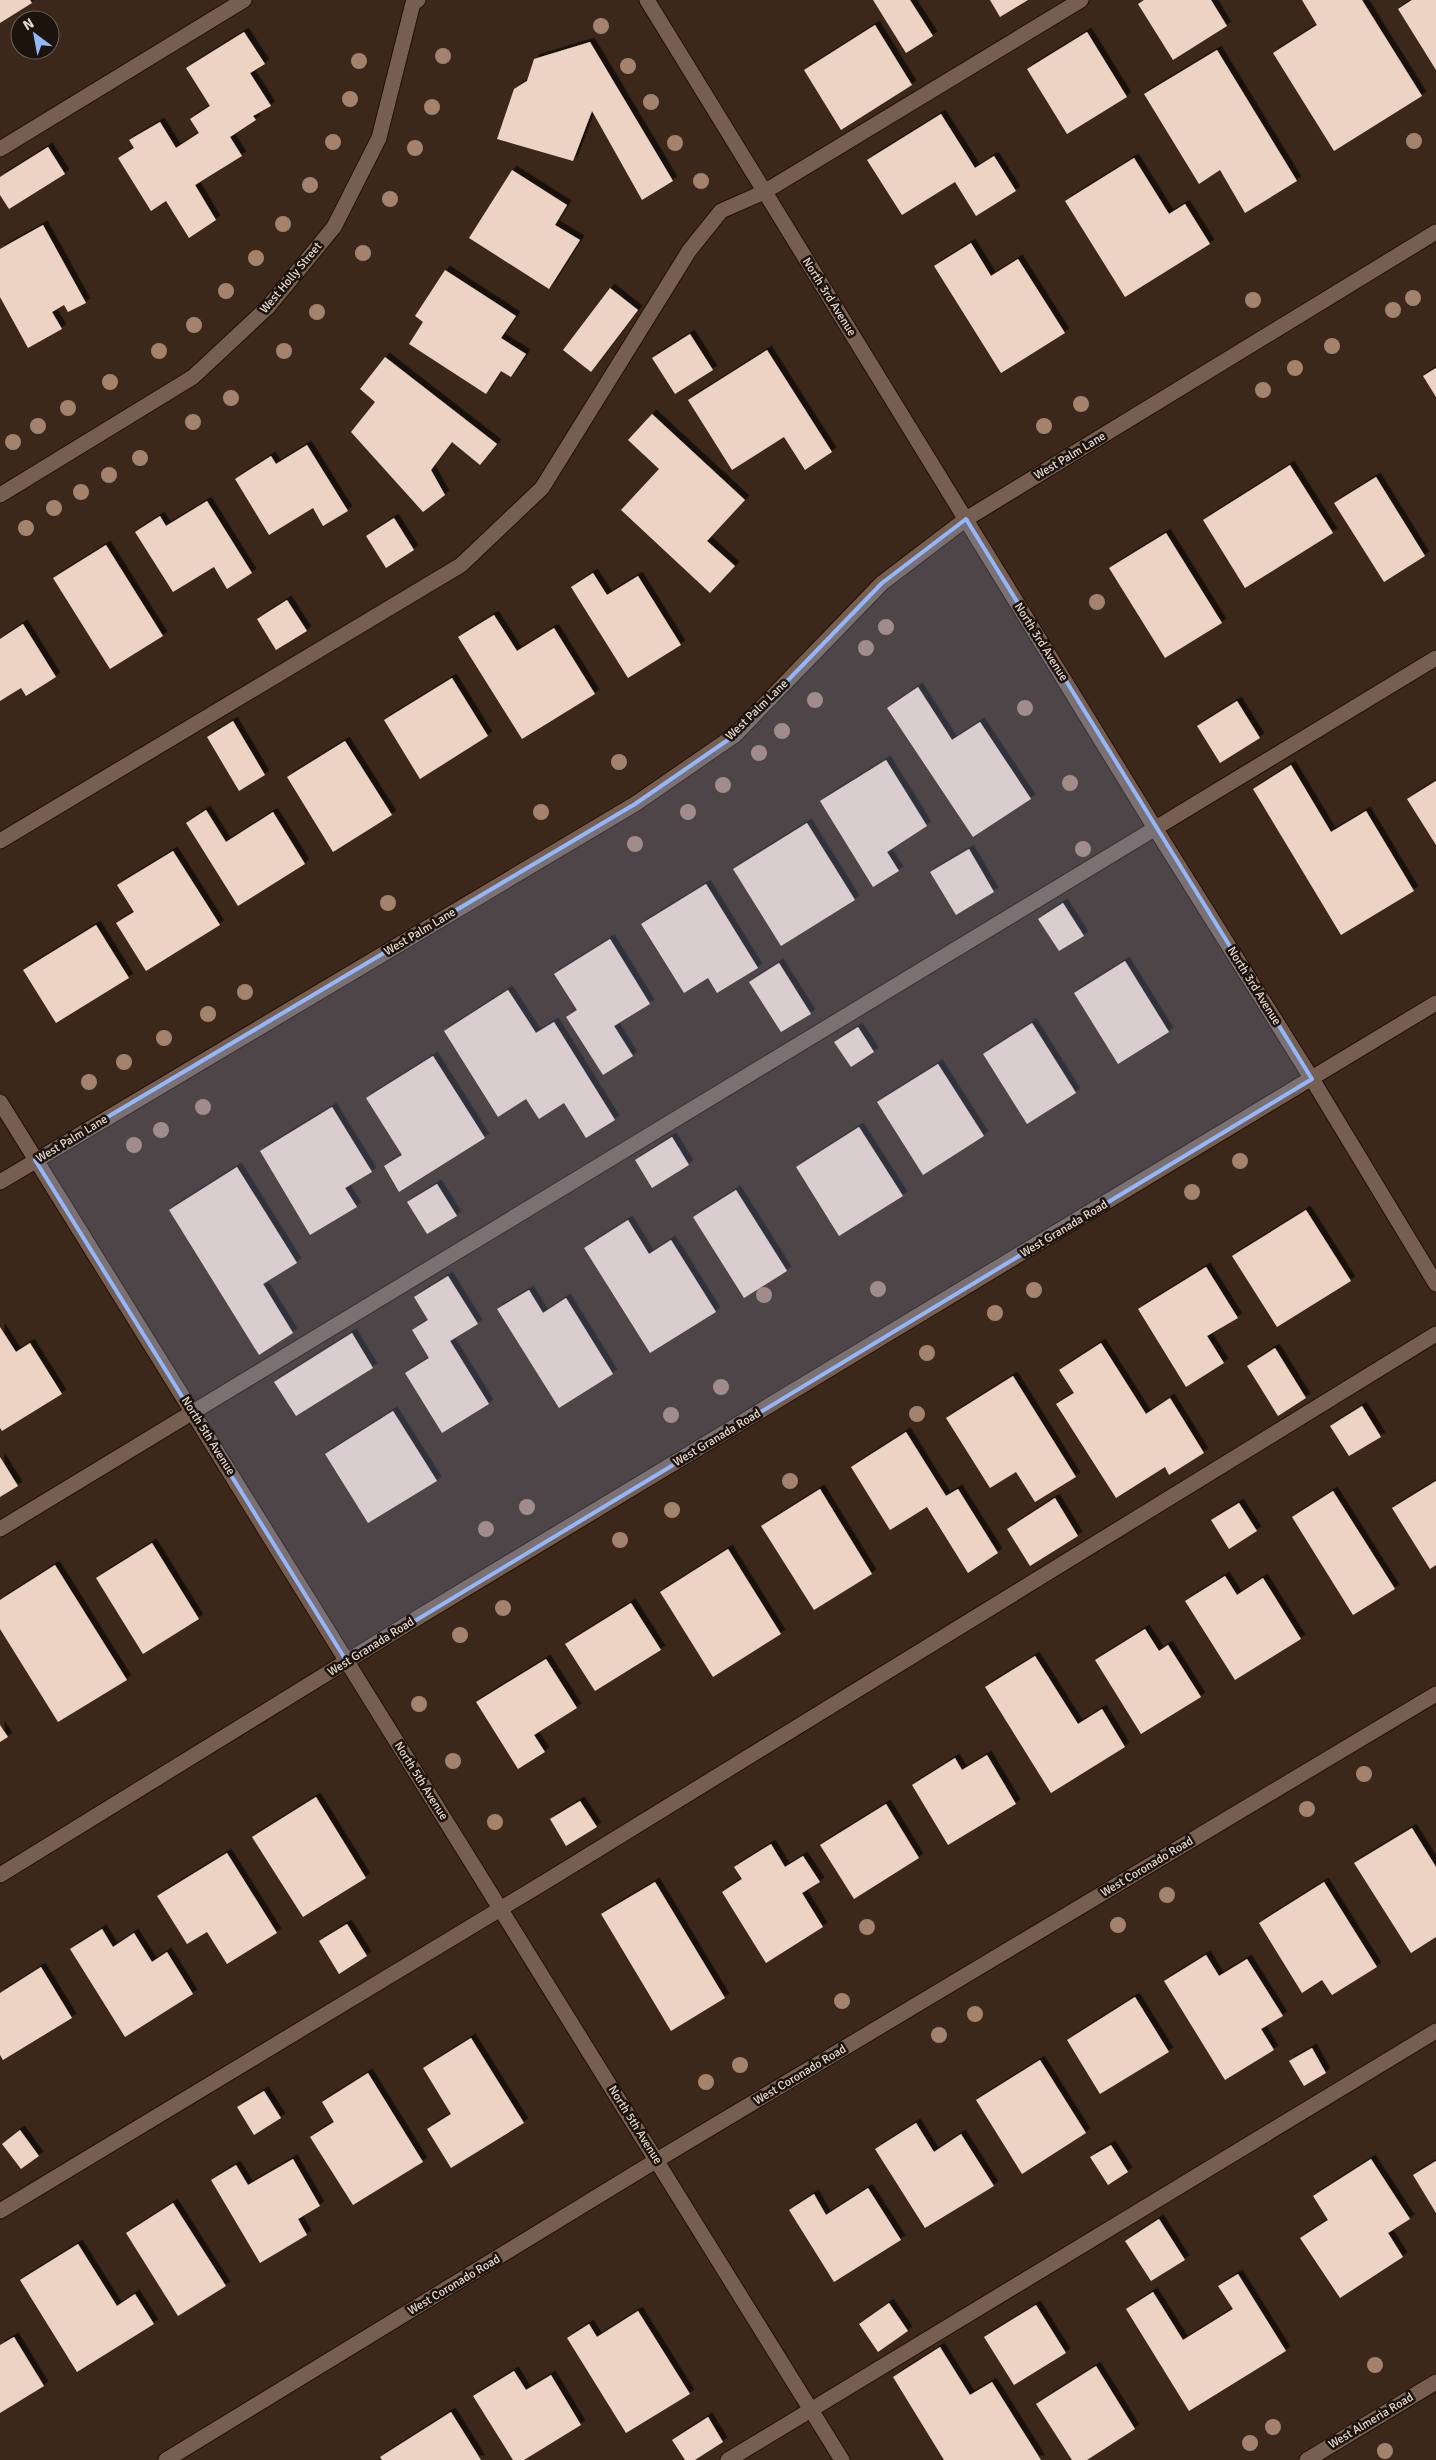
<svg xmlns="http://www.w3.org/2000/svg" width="1436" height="2460" viewBox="0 0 1436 2460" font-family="Signika,sans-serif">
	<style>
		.building { fill: #edd3c3; filter: url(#shadow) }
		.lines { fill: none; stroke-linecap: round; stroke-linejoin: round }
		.lane-casing { stroke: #221005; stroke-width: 17 }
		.street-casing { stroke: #221005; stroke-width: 17 }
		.secondary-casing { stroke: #221005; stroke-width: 17 }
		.lane { stroke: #765f51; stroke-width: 15 }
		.street { stroke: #765f51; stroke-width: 15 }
		.secondary { stroke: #765f51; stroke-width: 15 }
		.tree { fill: #a4836e }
		.marked { fill: #93b7fd; fill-opacity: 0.2; stroke: #93b7fd; stroke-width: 4; stroke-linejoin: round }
		.labels { text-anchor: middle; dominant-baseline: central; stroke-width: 5; stroke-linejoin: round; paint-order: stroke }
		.street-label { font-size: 12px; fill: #e5d7cf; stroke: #1c130d }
	</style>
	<defs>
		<filter id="shadow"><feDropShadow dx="4.5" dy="-4.5" stdDeviation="0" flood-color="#0009"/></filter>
	</defs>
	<rect width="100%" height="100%" fill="#3c281b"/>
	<g class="building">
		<path d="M0 0H30L32 3 0 23Z"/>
		<path d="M873 0H910L933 36 906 53Z"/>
		<path d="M990 0H1028L1000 17Z"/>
		<path d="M1144 0H1211L1227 26 1173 60 1138 4Z"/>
		<path d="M1302 0H1362L1422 96 1334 151 1273 53 1317 25Z"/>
		<path d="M1412 0H1436V70L1398 9Z"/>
		<path d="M875 25 912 85 841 130 804 70Z"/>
		<path d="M244 32 265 64 250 73 271 106 253 116 256 120 230 137 242 156 195 185 216 220 189 238 166 201 151 211 118 158 134 148 129 140 160 122 176 148 199 133 190 119 210 106 186 68Z"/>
		<path d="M1087 32 1127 97 1067 134 1027 69Z"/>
		<path d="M590 42 673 181 642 200 592 111 573 161 497 139 514 89 527 81 534 59Z"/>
		<path d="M1217 50 1297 181 1245 213 1220 170 1199 184 1144 94Z"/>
		<path d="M941 114 975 168 994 156 1016 191 976 216 955 182 902 215 867 160Z"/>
		<path d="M48 147 65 174 9 209 0 195V177Z"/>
		<path d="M1134 158 1169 214 1185 204 1210 244 1125 297 1065 201Z"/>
		<path d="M512 170 567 205 555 225 580 240 549 289 469 238Z"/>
		<path d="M43 225 86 303 68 312 64 305 52 312 62 329 28 348 0 297V249Z"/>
		<path d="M971 243 991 276 1018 259 1065 333 1001 373 934 266Z"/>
		<path d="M445 270 516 316 501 338 526 354 511 377 501 371 486 394 409 344 423 322 415 316Z"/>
		<path d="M610 288 638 310 591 372 563 350Z"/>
		<path d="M690 334 713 370 675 394 652 358Z"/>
		<path d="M767 350 832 452 805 470 784 437 732 470 688 400Z"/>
		<path d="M385 357 497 444 480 465 452 442 431 470 445 495 423 512 351 432 375 402 360 389Z"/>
		<path d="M1436 368V397L1423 376Z"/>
		<path d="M652 414 745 500 707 541 735 566 710 593 621 510 659 469 628 440Z"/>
		<path d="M307 445 348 511 323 526 313 508 269 535 235 479 271 456 276 464Z"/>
		<path d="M1290 465 1333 533 1245 588 1203 520Z"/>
		<path d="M1376 477 1425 556 1384 582 1334 503Z"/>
		<path d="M207 501 252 573 227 589 214 567 173 592 135 532 160 516 166 526Z"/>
		<path d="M394 518 414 550 386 568 366 536Z"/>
		<path d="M1166 533 1222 623 1165 658 1109 568Z"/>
		<path d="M106 545 163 636 110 669 53 578Z"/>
		<path d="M593 573 607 595 638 576 681 645 628 678 571 587Z"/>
		<path d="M287 600 307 631 276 650 257 619Z"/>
		<path d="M494 615 517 651 554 628 595 694 522 739 458 637Z"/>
		<path d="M23 624 56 677 26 696 21 688 0 701V639Z"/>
		<path d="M452 678 488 736 420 779 384 720Z"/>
		<path d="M918 687 952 740 980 722 1031 799 973 837 887 708Z"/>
		<path d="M1237 701 1260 738 1220 763 1197 726Z"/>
		<path d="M233 721 265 775 239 791 207 737Z"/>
		<path d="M345 741 392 815 333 852 287 777Z"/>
		<path d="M886 760 927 826 887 852 899 871 873 887 820 801Z"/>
		<path d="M1291 765 1331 832 1366 811 1414 891 1341 935 1253 789Z"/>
		<path d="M1436 781V845L1407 799Z"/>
		<path d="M206 810 226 842 273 812 305 864 238 906 186 823Z"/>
		<path d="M807 823 855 900 781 946 733 869Z"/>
		<path d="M969 849 994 892 956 915 930 872Z"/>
		<path d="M173 851 220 925 146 971 116 923 134 912 117 885Z"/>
		<path d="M706 884 758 968 717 993 708 978 684 993 641 924Z"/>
		<path d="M1063 903 1084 936 1059 951 1038 919Z"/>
		<path d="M96 925 129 978 56 1023 23 970Z"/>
		<path d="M610 939 650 1004 614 1026 633 1056 603 1075 566 1017 577 1010 554 974Z"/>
		<path d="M1125 961 1169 1032 1118 1064 1074 993Z"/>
		<path d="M779 963 811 1014 781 1032 749 982Z"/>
		<path d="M508 990 536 1033 554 1022 615 1120 586 1138 564 1103 539 1119 526 1099 498 1117 444 1031Z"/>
		<path d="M1032 1023 1076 1093 1027 1124 983 1054Z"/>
		<path d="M858 1027 874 1052 851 1067 834 1042Z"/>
		<path d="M433 1056 485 1138 399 1192 384 1166 402 1155 366 1098Z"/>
		<path d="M938 1064 984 1136 923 1175 877 1102Z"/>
		<path d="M332 1107 372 1172 345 1188 357 1207 310 1235 260 1151Z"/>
		<path d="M859 1127 903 1196 839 1236 796 1167Z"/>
		<path d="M672 1137 689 1165 652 1188 635 1160Z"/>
		<path d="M237 1167 297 1263 263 1284 293 1333 259 1355 169 1210Z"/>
		<path d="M437 1184 457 1216 427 1234 407 1202Z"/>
		<path d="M736 1190 787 1271 744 1298 693 1217Z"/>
		<path d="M1306 1210 1351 1281 1277 1327 1232 1256Z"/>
		<path d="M628 1220 649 1254 671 1240 716 1312 650 1353 584 1248Z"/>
		<path d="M1206 1267 1238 1318 1207 1336 1224 1363 1186 1387 1138 1309Z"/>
		<path d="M448 1276 478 1324 450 1341 489 1404 442 1433 405 1373 429 1358 412 1330 428 1320 414 1297Z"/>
		<path d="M529 1290 543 1313 566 1298 613 1374 559 1408 497 1309Z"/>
		<path d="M0 1327 16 1352 30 1343 62 1394 2 1431 0 1428Z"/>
		<path d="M352 1333 373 1368 296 1416 274 1382Z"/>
		<path d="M1101 1343 1146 1414 1170 1398 1204 1453 1169 1475 1165 1467 1116 1498 1056 1404 1074 1393 1059 1370Z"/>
		<path d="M1275 1348 1306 1398 1278 1416 1247 1366Z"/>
		<path d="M1013 1376 1076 1477 1035 1502 1016 1472 990 1488 946 1418Z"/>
		<path d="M1362 1406 1381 1437 1349 1456 1330 1426Z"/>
		<path d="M393 1411 437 1481 368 1523 325 1454Z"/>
		<path d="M906 1432 946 1496 958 1489 998 1553 968 1573 927 1507 890 1530 851 1467Z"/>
		<path d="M0 1457 18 1486 0 1497Z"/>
		<path d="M1436 1481V1565L1430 1569 1392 1508Z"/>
		<path d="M820 1489 872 1574 814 1610 761 1526Z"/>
		<path d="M1333 1491 1395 1589 1353 1615 1292 1517Z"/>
		<path d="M1055 1498 1078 1536 1030 1566 1007 1529Z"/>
		<path d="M1239 1503 1257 1531 1229 1549 1211 1520Z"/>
		<path d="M152 1543 199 1619 143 1654 96 1578Z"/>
		<path d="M728 1549 781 1634 713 1677 660 1592Z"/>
		<path d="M55 1565 127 1680 58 1722 0 1629V1600Z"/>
		<path d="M1225 1576 1237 1595 1263 1578 1301 1639 1235 1680 1185 1601Z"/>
		<path d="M631 1603 661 1650 595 1691 565 1644Z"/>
		<path d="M1145 1629 1159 1651 1168 1645 1201 1697 1141 1734 1095 1660Z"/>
		<path d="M1035 1656 1078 1724 1102 1709 1125 1747 1051 1793 985 1687Z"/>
		<path d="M546 1659 577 1708 534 1735 545 1752 518 1769 476 1702Z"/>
		<path d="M0 1725 8 1737 0 1742Z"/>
		<path d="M987 1755 1016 1804 948 1845 912 1785 955 1758 962 1770Z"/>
		<path d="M316 1797 366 1878 303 1917 252 1837Z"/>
		<path d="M580 1801 597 1827 566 1846 550 1819Z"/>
		<path d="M886 1804 919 1858 854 1899 820 1845Z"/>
		<path d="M1412 1828 1436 1867V1937L1411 1953 1354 1863Z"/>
		<path d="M771 1844 785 1867 803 1856 820 1882 802 1893 823 1927 766 1963 722 1892 742 1879 734 1867Z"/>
		<path d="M227 1853 277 1933 227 1964 207 1932 187 1944 157 1896Z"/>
		<path d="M655 1882 725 1998 671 2031 601 1914Z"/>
		<path d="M1324 1882 1377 1967 1332 1995 1322 1980 1302 1993 1259 1923Z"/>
		<path d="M347 1924 367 1956 339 1974 319 1941Z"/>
		<path d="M102 1929 113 1947 134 1933 152 1962 167 1952 193 1994 125 2037 70 1949Z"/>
		<path d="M1206 1955 1219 1976 1247 1959 1283 2016 1261 2029 1274 2050 1225 2080 1164 1981Z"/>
		<path d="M41 1967 72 2018 3 2060 0 2055V1993Z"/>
		<path d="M1135 1997 1169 2052 1100 2094 1067 2040Z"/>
		<path d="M471 2038 524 2123 451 2168 427 2129 451 2114 423 2068Z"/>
		<path d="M1312 2048 1326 2073 1304 2086 1289 2061Z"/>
		<path d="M1040 2060 1086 2133 1022 2174 976 2100Z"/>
		<path d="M368 2073 423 2162 353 2205 310 2137 334 2122 322 2102Z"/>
		<path d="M264 2091 281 2118 254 2135 237 2107Z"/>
		<path d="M916 2123 934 2152 961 2134 994 2186 925 2228 875 2149Z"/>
		<path d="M20 2130 39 2156 21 2169 2 2144Z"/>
		<path d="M1111 2145 1128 2172 1108 2185 1090 2157Z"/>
		<path d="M293 2159 320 2206 298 2219 307 2235 260 2263 211 2180 236 2165 248 2185Z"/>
		<path d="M1371 2159 1410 2219 1388 2233 1403 2257 1340 2298 1300 2238 1328 2220 1313 2196Z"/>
		<path d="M1436 2161V2213L1413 2175Z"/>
		<path d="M868 2188 901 2240 834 2282 789 2210 814 2194 826 2215Z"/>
		<path d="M173 2203 226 2286 178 2316 126 2233Z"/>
		<path d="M1159 2219 1185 2260 1151 2281 1125 2241Z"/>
		<path d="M78 2244 117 2306 135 2294 154 2324 77 2372 20 2280Z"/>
		<path d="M1238 2274 1286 2351 1189 2411 1126 2309 1153 2292 1183 2340 1233 2309 1218 2286Z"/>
		<path d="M889 2303 908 2331 878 2352 859 2324Z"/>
		<path d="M1036 2305 1066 2353 1014 2385 984 2337Z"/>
		<path d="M638 2311 690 2394 626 2433 567 2338 589 2324 597 2337Z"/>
		<path d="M14 2337 44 2386 0 2413V2345Z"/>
		<path d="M940 2347 970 2395 992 2382 1041 2460H944L893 2377Z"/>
		<path d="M1096 2366 1135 2429 1087 2460H1072L1036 2404Z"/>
		<path d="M514 2371 526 2390 551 2375 581 2425 524 2460H513L473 2396Z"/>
		<path d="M451 2412 481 2460H382L380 2457Z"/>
		<path d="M708 2417 723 2442 695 2460H685L672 2440Z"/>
	</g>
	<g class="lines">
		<g class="lane-casing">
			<g id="lane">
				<path d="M0 149 244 0"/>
				<path d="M0 841 461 565 542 488 689 251 721 211 764 192 1081 0"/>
				<path d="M0 1529 1436 658"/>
				<path d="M0 2211 545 1882 1436 1334"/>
				<path d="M728 2460 1436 2031"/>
			</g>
		</g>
		<g class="street-casing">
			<g id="street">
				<path d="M0 495 193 377 268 307 334 227 379 138 413 3 418 0"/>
				<path d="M0 1182 635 804 735 735 882 583 966 519 1436 232"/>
				<path d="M0 1875 404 1626 1436 1003"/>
				<path d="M166 2460 657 2160 1436 1694"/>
				<path d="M1307 2460 1436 2382"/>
			</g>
		</g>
		<g class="secondary-casing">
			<g id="secondary">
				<path d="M647 0 1155 828 1312 1079 1436 1284"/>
				<path d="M0 1102 842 2460"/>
			</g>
		</g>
		<use href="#lane" class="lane"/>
		<use href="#street" class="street"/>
		<use href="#secondary" class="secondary"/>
	</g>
	<g class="tree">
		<circle cx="601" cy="26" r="8"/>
		<circle cx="443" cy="56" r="8"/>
		<circle cx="359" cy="61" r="8"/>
		<circle cx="628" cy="66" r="8"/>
		<circle cx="350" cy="99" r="8"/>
		<circle cx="651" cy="102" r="8"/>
		<circle cx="432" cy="107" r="8"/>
		<circle cx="1414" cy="141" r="8"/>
		<circle cx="333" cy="142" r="8"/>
		<circle cx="675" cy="143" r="8"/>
		<circle cx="415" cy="148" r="8"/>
		<circle cx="701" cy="181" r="8"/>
		<circle cx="310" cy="185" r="8"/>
		<circle cx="390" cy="199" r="8"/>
		<circle cx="283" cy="224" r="8"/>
		<circle cx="363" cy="253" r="8"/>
		<circle cx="256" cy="258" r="8"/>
		<circle cx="226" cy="291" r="8"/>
		<circle cx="1413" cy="298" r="8"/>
		<circle cx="1253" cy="300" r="8"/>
		<circle cx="1393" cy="310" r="8"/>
		<circle cx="317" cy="312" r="8"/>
		<circle cx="194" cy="325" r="8"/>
		<circle cx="1332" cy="346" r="8"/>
		<circle cx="159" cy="351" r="8"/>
		<circle cx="284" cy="351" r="8"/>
		<circle cx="1295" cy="368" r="8"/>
		<circle cx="110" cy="382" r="8"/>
		<circle cx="1263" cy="390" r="8"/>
		<circle cx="231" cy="398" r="8"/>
		<circle cx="1081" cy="404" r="8"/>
		<circle cx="68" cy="408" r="8"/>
		<circle cx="193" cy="422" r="8"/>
		<circle cx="38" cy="426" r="8"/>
		<circle cx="1044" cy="426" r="8"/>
		<circle cx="13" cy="442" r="8"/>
		<circle cx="140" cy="458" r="8"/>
		<circle cx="109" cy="475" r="8"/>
		<circle cx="81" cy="492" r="8"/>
		<circle cx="54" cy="508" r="8"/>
		<circle cx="26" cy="528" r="8"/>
		<circle cx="1097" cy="602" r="8"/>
		<circle cx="886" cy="627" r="8"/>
		<circle cx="866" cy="648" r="8"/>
		<circle cx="815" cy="700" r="8"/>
		<circle cx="1025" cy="708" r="8"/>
		<circle cx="782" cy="731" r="8"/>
		<circle cx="759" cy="753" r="8"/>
		<circle cx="619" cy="762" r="8"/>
		<circle cx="1070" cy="783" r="8"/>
		<circle cx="723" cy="785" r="8"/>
		<circle cx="541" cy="812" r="8"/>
		<circle cx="688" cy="812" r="8"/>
		<circle cx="635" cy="844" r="8"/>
		<circle cx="1083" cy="849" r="8"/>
		<circle cx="388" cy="903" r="8"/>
		<circle cx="245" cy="992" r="8"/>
		<circle cx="208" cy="1014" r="8"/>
		<circle cx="164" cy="1038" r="8"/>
		<circle cx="124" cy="1062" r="8"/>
		<circle cx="89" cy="1082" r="8"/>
		<circle cx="203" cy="1107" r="8"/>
		<circle cx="161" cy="1130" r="8"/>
		<circle cx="134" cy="1145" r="8"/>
		<circle cx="1240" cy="1161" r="8"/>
		<circle cx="1192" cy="1192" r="8"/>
		<circle cx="878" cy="1289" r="8"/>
		<circle cx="1034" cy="1290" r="8"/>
		<circle cx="764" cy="1295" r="8"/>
		<circle cx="995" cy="1313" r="8"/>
		<circle cx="927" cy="1353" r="8"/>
		<circle cx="721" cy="1387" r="8"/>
		<circle cx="917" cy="1414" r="8"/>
		<circle cx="671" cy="1415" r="8"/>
		<circle cx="790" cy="1481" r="8"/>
		<circle cx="527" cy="1507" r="8"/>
		<circle cx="672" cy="1510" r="8"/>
		<circle cx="486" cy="1529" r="8"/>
		<circle cx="620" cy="1540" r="8"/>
		<circle cx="503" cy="1608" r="8"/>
		<circle cx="460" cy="1635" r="8"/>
		<circle cx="419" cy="1704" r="8"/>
		<circle cx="453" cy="1761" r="8"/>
		<circle cx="1364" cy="1774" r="8"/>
		<circle cx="1307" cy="1809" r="8"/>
		<circle cx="495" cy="1822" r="8"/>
		<circle cx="1167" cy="1895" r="8"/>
		<circle cx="1118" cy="1925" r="8"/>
		<circle cx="867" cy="1927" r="8"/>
		<circle cx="842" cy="2001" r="8"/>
		<circle cx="975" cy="2014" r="8"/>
		<circle cx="939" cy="2035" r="8"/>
		<circle cx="740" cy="2065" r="8"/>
		<circle cx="706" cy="2082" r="8"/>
		<circle cx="1375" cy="2365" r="8"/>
		<circle cx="1273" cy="2427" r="8"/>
		<circle cx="1250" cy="2443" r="8"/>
		<circle cx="1385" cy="2451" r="8"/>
	</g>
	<path class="marked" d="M966 519 1312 1079 347 1662 35 1160 635 804 735 735 882 583Z"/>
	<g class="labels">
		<g class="street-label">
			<text transform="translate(291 278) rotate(-50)">West Holly Street</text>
			<text transform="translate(829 297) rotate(58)">North 3rd Avenue</text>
			<text transform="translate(1070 456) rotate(-31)">West Palm Lane</text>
			<text transform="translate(1041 642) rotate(58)">North 3rd Avenue</text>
			<text transform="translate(757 710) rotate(-44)">West Palm Lane</text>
			<text transform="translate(420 932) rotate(-31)">West Palm Lane</text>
			<text transform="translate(1254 986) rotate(58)">North 3rd Avenue</text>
			<text transform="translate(72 1139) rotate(-31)">West Palm Lane</text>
			<text transform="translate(1064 1229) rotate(-31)">West Granada Road</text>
			<text transform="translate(208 1436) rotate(58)">North 5th Avenue</text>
			<text transform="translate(717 1438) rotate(-31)">West Granada Road</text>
			<text transform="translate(371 1647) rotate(-32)">West Granada Road</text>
			<text transform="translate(421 1781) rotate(58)">North 5th Avenue</text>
			<text transform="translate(1147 1867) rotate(-31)">West Coronado Road</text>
			<text transform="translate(800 2075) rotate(-31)">West Coronado Road</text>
			<text transform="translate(635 2125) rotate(58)">North 5th Avenue</text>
			<text transform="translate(454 2285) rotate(-31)">West Coronado Road</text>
			<text transform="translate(1371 2421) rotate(-31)">West Almeria Road</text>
		</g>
	</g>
	<g transform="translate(35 35) rotate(328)"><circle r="24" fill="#1c130d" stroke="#6c615b"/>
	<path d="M0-4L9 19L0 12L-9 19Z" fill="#93b7fd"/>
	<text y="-8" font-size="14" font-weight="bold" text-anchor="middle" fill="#e5d7cf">N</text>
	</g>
</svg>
